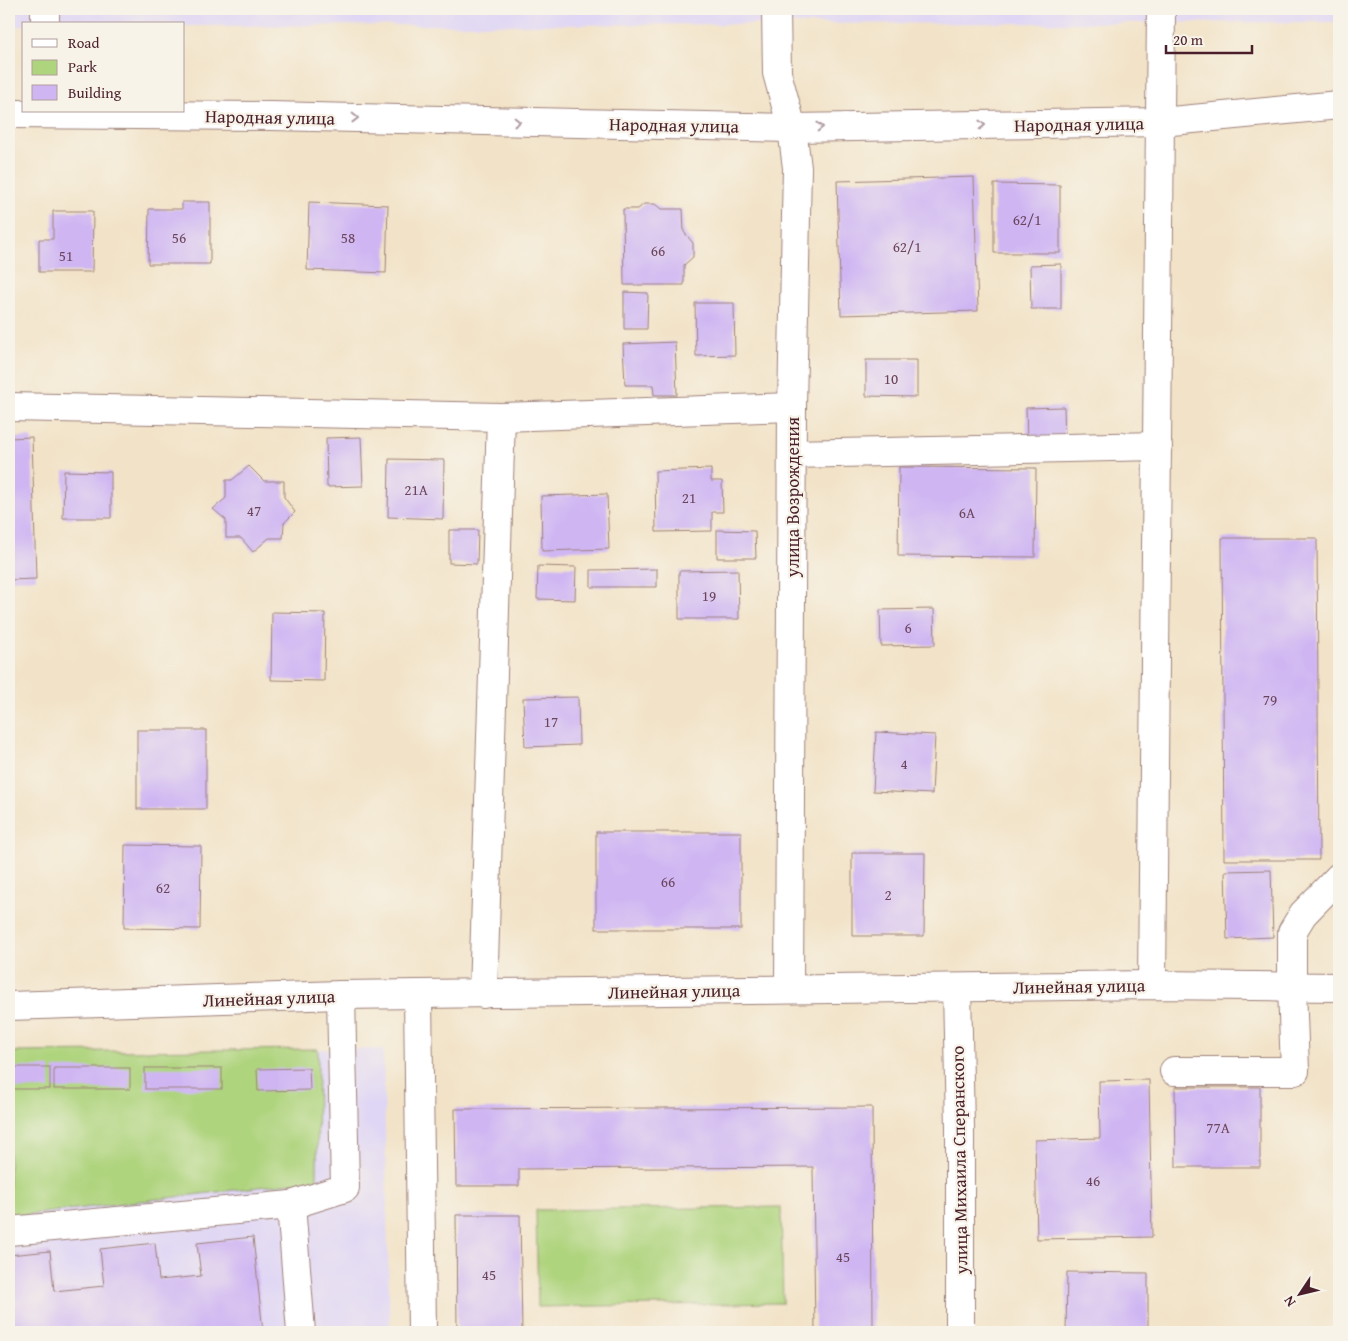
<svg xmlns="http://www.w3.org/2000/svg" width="1348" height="1341" viewBox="0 0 1348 1341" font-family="'Gentium Book Plus',serif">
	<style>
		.built { fill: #dfd5f5 }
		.green { fill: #afd47e; stroke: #7c7a54 }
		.building { fill: #cfb6f3 }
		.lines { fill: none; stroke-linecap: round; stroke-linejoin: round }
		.minor-casing { stroke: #9e817a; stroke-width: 30 }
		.minor { stroke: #fff; stroke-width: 28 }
		.oneway { stroke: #ae9aa0 }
		.labels { text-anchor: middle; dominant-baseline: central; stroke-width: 4.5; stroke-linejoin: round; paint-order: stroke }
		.number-label { font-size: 15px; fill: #6b455d }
		.street-label { font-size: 18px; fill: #4a1f2b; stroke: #f7f3e8 }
	</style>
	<rect width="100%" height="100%" fill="#f7f3e8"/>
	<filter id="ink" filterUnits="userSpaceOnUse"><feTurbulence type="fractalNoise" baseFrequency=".02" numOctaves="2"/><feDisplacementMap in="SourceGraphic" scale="10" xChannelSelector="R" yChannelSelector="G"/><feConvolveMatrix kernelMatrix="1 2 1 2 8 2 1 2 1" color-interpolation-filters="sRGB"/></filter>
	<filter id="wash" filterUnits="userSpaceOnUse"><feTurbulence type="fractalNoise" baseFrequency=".0096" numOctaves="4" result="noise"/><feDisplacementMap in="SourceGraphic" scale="20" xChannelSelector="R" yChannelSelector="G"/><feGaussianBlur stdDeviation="1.12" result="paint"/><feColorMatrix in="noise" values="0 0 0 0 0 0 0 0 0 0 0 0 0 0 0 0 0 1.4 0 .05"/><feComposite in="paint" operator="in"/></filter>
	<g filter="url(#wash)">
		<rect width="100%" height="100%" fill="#f2e3c8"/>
		<g class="built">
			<path d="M9 9H1339V22L184 26V24H24V26H9Z"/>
			<path d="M383 1049 390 1332H9V1052Z"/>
		</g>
		<g class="green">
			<path d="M318 1049 317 1180 9 1217V1052Z"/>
			<path d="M781 1207 783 1303 538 1307 536 1210Z"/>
		</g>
		<g id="blocks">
			<g class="building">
				<path d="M974 177 978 311 841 315 837 181Z"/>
				<path d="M994 184 1060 185V253H994Z"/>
				<path d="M182 202H210V264H148L149 209H182Z"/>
				<path d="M309 202 388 205 386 273 307 270Z"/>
				<path d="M644 204H655L661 209H683L684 232 693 243V257L684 265V285H624L623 209H638Z"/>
				<path d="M53 211H93L92 272H39V239H53Z"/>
				<path d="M1061 264V309H1031L1030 265Z"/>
				<path d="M624 292 648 293 647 329H624Z"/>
				<path d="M695 303H734L735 355 696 356Z"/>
				<path d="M675 342 677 395H654L653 385H625L623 344Z"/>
				<path d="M866 360H917V397L866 396Z"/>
				<path d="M1064 407 1065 440 1027 441 1026 408Z"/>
				<path d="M32 437 36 579 9 580V438Z"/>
				<path d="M361 437 363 486 327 487 326 438Z"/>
				<path d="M389 459 444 460 443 519 388 517Z"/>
				<path d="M249 466 264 481H284V497L295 512 284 523 283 538H269L253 552 241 538H226V520L213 509 226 498V480H232Z"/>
				<path d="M899 467 1036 468 1035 557 898 556Z"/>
				<path d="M711 469V481H722L723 512H712V531L656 532 655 471Z"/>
				<path d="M64 471 111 472V518H63Z"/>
				<path d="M607 494 609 549 542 551 541 496Z"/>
				<path d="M449 530H478L477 564 449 563Z"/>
				<path d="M717 530 755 531 756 558H717Z"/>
				<path d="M1222 538H1317L1319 860H1224Z"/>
				<path d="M538 566 576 567 575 600 537 599Z"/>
				<path d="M657 569V587H591V570Z"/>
				<path d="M738 570 739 619H679V571Z"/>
				<path d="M934 609 935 645 881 646 880 610Z"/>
				<path d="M272 612 325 613 324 681 271 680Z"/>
				<path d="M578 697 579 745 525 747 523 698Z"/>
				<rect x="137" y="730" width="69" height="79"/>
				<path d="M876 732 935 735 932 794 873 791Z"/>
				<rect x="596" y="832" width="145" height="97"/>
				<path d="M125 845 201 846 200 929 124 928Z"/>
				<path d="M852 853H925L924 936H852Z"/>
				<path d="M1271 870 1273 937 1227 939 1225 871Z"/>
				<rect x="9" y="1067" width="41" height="22"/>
				<rect x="54" y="1068" width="76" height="21"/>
				<rect x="145" y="1068" width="77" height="21"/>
				<path d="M309 1068 310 1090 258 1091 257 1069Z"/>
				<path d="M1149 1080 1152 1237 1037 1239 1035 1140 1100 1138 1099 1081Z"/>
				<path d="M1175 1087H1260V1167H1176Z"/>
				<path d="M872 1107 873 1332H815L813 1167 519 1169V1186H456L455 1109Z"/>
				<path d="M456 1215H520L522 1332H457Z"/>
				<path d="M253 1237 263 1332H9V1255L50 1251 54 1291 104 1286 100 1249 155 1243 159 1280 201 1276 197 1243Z"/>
				<path d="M1067 1272 1148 1273V1332H1066Z"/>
			</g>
		</g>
	</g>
	<g filter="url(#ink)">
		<use href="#blocks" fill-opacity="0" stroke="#9e817a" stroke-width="1"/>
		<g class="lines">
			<g class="minor-casing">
				<g id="minor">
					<path d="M45 9V24"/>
					<path d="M776 9 777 73 792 128 797 168 792 407 789 989"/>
					<path d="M9 114 271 116 792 128 1161 122 1339 105"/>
					<path d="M9 407 501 417 792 407"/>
					<path d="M792 454 1158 446"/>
					<path d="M1152 985 1161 9"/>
					<path d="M957 988 960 1128V1332"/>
					<path d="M418 994 422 1332"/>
					<path d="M483 994 501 417"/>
					<path d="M9 1006 341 995 1152 985 1339 987"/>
					<path d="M1174 1071H1295L1292 987V932L1303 914 1339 877"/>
					<path d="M291 1205 301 1332"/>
					<path d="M9 1231 291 1205 345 1188 341 995"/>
				</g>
			</g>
			<use href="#minor" class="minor"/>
		</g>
		<defs><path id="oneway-chevron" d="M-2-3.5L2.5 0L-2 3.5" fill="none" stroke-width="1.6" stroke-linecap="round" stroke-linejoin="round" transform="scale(1.25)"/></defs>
		<g class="oneway">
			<use href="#oneway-chevron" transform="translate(355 118) rotate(1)"/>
			<use href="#oneway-chevron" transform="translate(517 122) rotate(1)"/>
			<use href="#oneway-chevron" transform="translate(982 125) rotate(-1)"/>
			<use href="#oneway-chevron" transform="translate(820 127) rotate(-1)"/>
		</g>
	</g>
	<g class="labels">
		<g class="number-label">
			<text x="1027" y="219">62/1</text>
			<text x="179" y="237">56</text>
			<text x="348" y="237">58</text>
			<text x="907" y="246">62/1</text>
			<text x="658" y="250">66</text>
			<text x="66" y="255">51</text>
			<text x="891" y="378">10</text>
			<text x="416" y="489">21А</text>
			<text x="689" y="497">21</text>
			<text x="254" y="510">47</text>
			<text x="967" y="512">6А</text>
			<text x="709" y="595">19</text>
			<text x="908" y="627">6</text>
			<text x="1270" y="699">79</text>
			<text x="551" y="721">17</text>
			<text x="904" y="763">4</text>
			<text x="668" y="881">66</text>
			<text x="163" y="887">62</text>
			<text x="888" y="894">2</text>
			<text x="1218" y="1127">77А</text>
			<text x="1093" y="1180">46</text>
			<text x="843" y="1256">45</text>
			<text x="489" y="1274">45</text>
		</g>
		<g class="street-label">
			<text transform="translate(270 117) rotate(1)">Народная улица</text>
			<text transform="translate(1079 124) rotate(-1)">Народная улица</text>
			<text transform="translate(674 125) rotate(1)">Народная улица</text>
			<text transform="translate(792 497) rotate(-90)">улица Возрождения</text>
			<text transform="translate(1079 986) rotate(-1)">Линейная улица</text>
			<text transform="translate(674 991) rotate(-1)">Линейная улица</text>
			<text transform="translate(269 998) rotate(-2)">Линейная улица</text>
			<text transform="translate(959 1160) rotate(-91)">улица Михаила Сперанского</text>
		</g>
	</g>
	<rect width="1348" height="1341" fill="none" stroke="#f7f3e8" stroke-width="30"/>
	<rect x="22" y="22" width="162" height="90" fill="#f7f3e8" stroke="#b29e9c"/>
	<rect x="32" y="39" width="25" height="8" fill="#ffffff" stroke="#b29e9c"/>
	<text x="68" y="48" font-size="15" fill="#4a1f2b">Road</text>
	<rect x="32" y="60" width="25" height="15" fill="#afd47e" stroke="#b29e9c"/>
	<text x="68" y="72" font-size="15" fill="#4a1f2b">Park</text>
	<rect x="32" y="85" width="25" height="15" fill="#cfb6f3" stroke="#b29e9c"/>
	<text x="68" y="98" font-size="15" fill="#4a1f2b">Building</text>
	<g transform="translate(1300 1294) rotate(235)" stroke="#f7f3e8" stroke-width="4" paint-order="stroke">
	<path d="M0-4L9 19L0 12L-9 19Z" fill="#4a1f2b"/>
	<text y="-8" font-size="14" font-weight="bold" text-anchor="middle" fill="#4a1f2b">N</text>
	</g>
	<path d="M1166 45v8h86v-8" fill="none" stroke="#4a1f2b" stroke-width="2.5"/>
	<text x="1173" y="45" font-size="15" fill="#4a1f2b" stroke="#f7f3e8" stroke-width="4" paint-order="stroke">20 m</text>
</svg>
